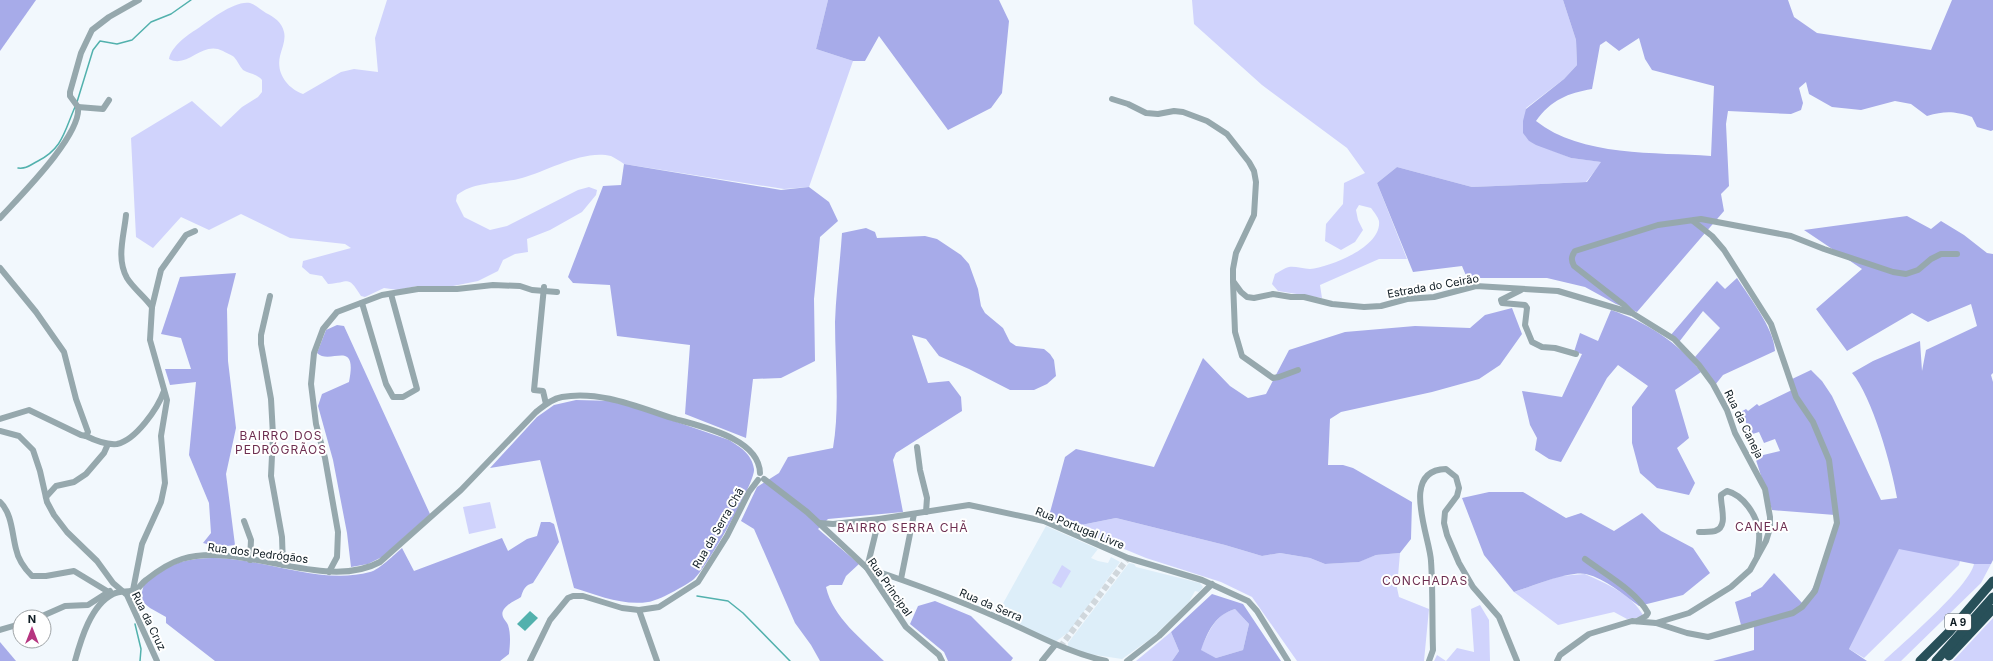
<svg xmlns="http://www.w3.org/2000/svg" width="1993" height="661" viewBox="0 0 1993 661" font-family="Inter,sans-serif">
	<style>
		.built { fill: #ddeef9 }
		.green { fill: #d0d3fc }
		.forest { fill: #a7abe9; fill-rule: evenodd }
		.water { fill: #52b1ad }
		.lines { fill: none; stroke-linecap: round; stroke-linejoin: round }
		.stream { stroke: #52b1ad; stroke-width: 1.5 }
		.minor-tunnel { stroke: #d0d7dc; stroke-width: 6; stroke-dasharray: 6 3; stroke-linecap: butt }
		.minor { stroke: #96a8ad; stroke-width: 6 }
		.highway { stroke: #285059; stroke-width: 9 }
		.labels { text-anchor: middle; dominant-baseline: central; stroke-width: 4; stroke-linejoin: round; paint-order: stroke }
		.shield { fill: #fff; stroke: #576065; stroke-width: 1 }
		.shield-label { font-size: 10px; font-weight: bold; fill: #0f1c23 }
		.street-label { font-size: 11px; fill: #0f1c23; stroke: #fff }
		.neighbourhood-label { font-size: 12px; letter-spacing: 1px; fill: #6d2e50; stroke: #fff }
	</style>
	<rect width="100%" height="100%" fill="#f2f8fd"/>
	<g class="built">
		<path d="M1046 526 1098 549 1091 558 1098 561 1108 563 1111 557 1120 562 1069 632 1055 642 996 616Z"/>
		<path d="M1129 563 1134 564 1136 567 1200 583 1203 587 1199 592 1195 591 1189 602 1153 637 1122 659 1082 653 1068 647V643Z"/>
	</g>
	<g class="green">
		<path d="M387 0H828L816 49 853 61 809 187 784 189 624 164C620 161 615 158 611 156 584 149 547 171 522 178 501 184 475 181 457 195L456 201 464 217 490 230 507 226 578 190 589 187 597 190 596 195 582 212 550 230 527 239 528 252 515 254 503 260 498 271 478 281 453 286H417L398 290 384 288 365 297 361 296C347 274 350 283 328 284L322 276 310 274 302 267 303 261 351 248 345 244 290 238 241 214 209 230 181 217 153 248 136 237 131 138 192 101 221 127 242 107 258 97 262 92V80C257 74 250 74 243 70 239 66 238 61 234 57 232 55 226 53 223 51 202 40 188 69 169 59 171 47 187 35 197 29 210 20 235 0 250 3 256 5 261 10 266 13 274 17 282 22 284 32 286 40 282 48 280 56 276 73 287 88 303 94L341 72 354 69 378 72 375 38Z"/>
		<path d="M1192 0H1563L1576 40 1577 65 1564 79 1526 108 1529 141 1571 158 1602 162 1586 182 1472 187 1397 167 1377 183 1407 259H1379L1320 285 1322 298 1278 291 1272 284 1275 274C1279 272 1284 268 1289 267 1295 266 1303 269 1310 269 1330 267 1382 247 1379 221 1378 217 1374 212 1371 208L1359 205 1356 210 1358 220 1363 230 1355 242 1341 250 1325 241 1326 224 1343 204 1344 183 1365 173 1347 148 1262 85 1194 24Z"/>
		<path d="M490 502 496 528 469 534 463 507Z"/>
		<path d="M1116 518 1225 545 1262 556 1280 553 1310 558 1325 564 1358 562 1376 555 1400 553 1397 588 1399 597 1429 609 1424 661H1297L1252 597 1221 582 1146 558 1071 527Z"/>
		<path d="M1899 548 1960 561 1959 565 1864 658 1849 649Z"/>
		<path d="M1974 564H1991L1981 583 1901 661H1884C1904 642 1969 587 1974 564Z"/>
		<path d="M1062 565 1071 571 1061 588 1052 583Z"/>
		<path d="M1585 574C1607 584 1632 594 1644 617L1627 619 1614 612 1558 625 1514 592 1560 576Z"/>
		<path d="M1480 605 1489 620 1490 661H1434L1437 655 1446 661 1457 648 1474 652 1471 609Z"/>
		<path d="M1235 609 1249 624 1243 650 1216 658 1200 650C1210 631 1214 615 1235 609Z"/>
		<path d="M1993 617V661H1953L1993 618Z"/>
		<path d="M1171 632 1179 651 1172 661H1136Z"/>
	</g>
	<g class="forest">
		<path d="M0 0H36L0 51Z"/>
		<path d="M828 0H999L1009 21 1002 93 991 108 948 130 879 36 865 61H853L816 49Z"/>
		<path d="M1563 0H1788L1794 17 1817 33 1931 50 1952 0H1993V130L1991 131 1977 127 1972 117C1954 111 1945 111 1927 116L1911 104 1895 101 1861 110 1832 107 1809 94 1806 82 1799 88 1803 103 1801 110 1791 114 1728 111 1726 124 1729 186 1721 194 1724 211 1637 312 1616 304 1585 287 1547 278H1467L1462 266 1413 272 1377 183 1397 167 1472 187 1587 182 1601 162 1571 158 1536 145 1529 141 1523 133V121L1526 109 1564 79 1577 65 1576 40ZM1639 38 1645 59 1652 70 1714 86 1711 156C1656 152 1581 157 1536 121 1551 100 1568 93 1592 89L1600 45 1606 41 1619 51Z"/>
		<path d="M624 164 781 190 809 187 829 202 838 221 820 237 814 299 815 361 781 378 753 379 746 438 685 414 690 345 617 336 610 285 573 283 568 277 603 186 621 185Z"/>
		<path d="M1907 216 1931 229 1941 221 1964 235 1987 253 1993 254V373L1991 375 1993 382V560L1991 564H1974L1899 549 1849 649 1867 661H1713L1754 650V622L1741 625 1735 602 1751 596V593L1762 587 1774 573 1803 604C1820 580 1833 543 1835 515L1772 510 1755 457 1780 451 1775 439 1764 443 1759 432 1746 436 1742 427 1747 425 1743 415 1741 416 1739 413 1746 409 1748 411 1757 404 1759 406 1794 389 1790 380 1811 370 1822 381 1832 396 1881 500 1897 498C1892 467 1872 396 1852 373L1873 361 1920 341 1922 371 1926 350 1977 326 1971 304 1928 322 1912 313 1847 351 1816 309 1862 269 1804 230Z"/>
		<path d="M866 228 875 232 877 238 925 236 937 239 961 255 969 264 978 289 981 306 985 313 1003 328 1010 342 1016 346 1044 349 1050 354 1054 360 1056 376 1047 384 1034 390H1010L969 369 939 356 926 339 912 335 928 383 949 381 961 397 962 411 896 453 893 460 903 512 828 519 818 529 859 564 846 576 842 585H830L826 587C833 618 862 639 884 661H820L811 645 795 623 754 529 741 521 757 487 779 473 788 457 833 448C840 407 835 364 835 322 836 293 840 263 842 233Z"/>
		<path d="M236 273 227 309 228 361 236 428 226 474 235 545 219 547 203 543 211 533 209 503 189 455 196 382 170 385 165 369H191L181 338 161 334 180 277Z"/>
		<path d="M1737 278C1749 297 1774 328 1775 351L1723 375 1715 385 1695 357 1720 328 1703 311 1679 342 1670 336 1717 281 1725 289Z"/>
		<path d="M1512 308 1522 334 1500 365 1479 379 1432 392 1341 412 1330 419 1328 465H1343L1353 468 1412 502 1411 539 1400 553 1376 555 1359 562 1325 564 1310 558 1280 553 1262 556 1225 545 1116 518 1071 527 1049 516 1065 457 1076 449 1154 467 1203 358 1230 386 1248 398 1266 394 1289 350 1345 332 1415 326 1470 328 1485 315Z"/>
		<path d="M1611 310C1646 322 1678 342 1701 372L1675 390 1689 438 1677 448 1695 483 1689 495 1657 488 1640 473 1632 443V407L1648 386 1618 365 1607 378 1561 462 1549 459 1535 450 1537 438 1530 425 1522 391 1562 397 1582 354 1574 352 1580 333 1598 341Z"/>
		<path d="M337 325 344 326 430 514 382 557 368 564 351 567 347 533 333 460 318 406 322 394 349 382C358 337 330 366 317 353L326 330Z"/>
		<path d="M576 400 616 401 729 440C740 447 752 454 754 469 756 482 705 570 694 579 685 586 658 601 648 602 623 606 597 595 574 588L540 460 490 468 537 417 554 405Z"/>
		<path d="M1489 492H1523L1566 518 1581 513 1614 531 1642 513 1661 531 1693 548 1710 573 1683 595 1639 606C1623 594 1606 579 1586 574 1570 570 1530 587 1514 592L1484 555 1462 498Z"/>
		<path d="M541 522H550L554 524 559 542 533 583C525 585 523 590 521 597 515 601 499 607 503 617 504 620 507 622 508 625 511 634 510 645 509 654L500 661H215L166 623V617L150 608 140 600 144 584C155 576 168 566 181 562 241 545 310 588 370 572 379 570 395 554 402 548L414 571 502 538 508 551 527 539 537 536Z"/>
		<path d="M1212 594 1243 604 1281 661H1172L1179 651 1171 632ZM1235 609 1249 624 1243 650 1216 658 1201 650C1208 631 1215 615 1235 609Z"/>
		<path d="M935 601 971 616 1013 658 1011 661H948L944 652 910 624 918 606Z"/>
		<path d="M0 642 16 661H0Z"/>
	</g>
	<path class="water" d="M530 611 538 618 525 631 517 624Z"/>
	<g class="lines">
		<g class="stream">
			<path d="M77 102 93 50 100 41 117 44 132 40 151 22 171 14 191 0"/>
			<path d="M18 168C27 169 30 165 38 161 63 148 64 132 75 107"/>
			<path d="M697 596 728 601 743 613 790 661"/>
			<path d="M135 624 141 649 140 661"/>
		</g>
		<path class="minor-tunnel" d="M1060 647 1128 558"/>
		<g class="minor">
			<path d="M1112 99 1128 104 1146 113 1158 114 1174 111 1183 112 1207 121 1227 134 1249 162 1254 171 1256 182 1254 215 1236 253 1233 269V281L1241 292 1247 297 1254 298 1273 294 1291 297H1304L1332 304 1364 307 1381 306 1407 299 1434 297 1476 286 1558 291 1632 313 1674 339 1699 365 1713 384 1727 410 1735 433 1765 489 1770 517V528L1766 541 1750 570 1731 587 1689 613 1656 623 1632 621 1589 634 1560 655 1557 661"/>
			<path d="M78 107 70 96V92L81 53 92 30 109 17 139 0"/>
			<path d="M78 107 103 109 109 100"/>
			<path d="M126 215C124 236 116 258 127 278 133 288 145 297 152 307L150 340 167 400 161 436 165 483 161 502 142 544 133 590"/>
			<path d="M0 218C19 197 82 135 78 107"/>
			<path d="M0 268 36 312 64 352 76 399 88 432 86 436 81 435 29 410 0 419"/>
			<path d="M1233 282 1235 332 1242 356 1273 378 1279 377 1298 370"/>
			<path d="M544 287 534 390 543 391 546 404"/>
			<path d="M1521 290 1501 300 1502 303 1525 305 1527 308 1525 325 1532 342 1542 347 1555 348 1576 354"/>
			<path d="M270 296 261 335V344L271 399 273 435 271 476 282 537 283 565"/>
			<path d="M362 303 386 384 393 397H403L417 389 391 294"/>
			<path d="M152 307 161 270 186 235 195 231"/>
			<path d="M1632 313 1624 305 1574 266C1571 260 1571 257 1575 251L1658 225 1701 219 1791 236 1824 249 1893 272 1906 274 1918 270 1931 259 1941 254H1957"/>
			<path d="M0 431 19 436 33 450 40 471 47 502 54 515 67 532 97 561 113 583 127 595 157 661"/>
			<path d="M86 436C96 441 106 445 117 444 136 440 158 408 164 391"/>
			<path d="M917 447 920 470 927 498 926 512"/>
			<path d="M764 479 807 512 867 568 906 627 939 655 942 661"/>
			<path d="M46 497 56 486 74 482 86 474 104 453 108 444"/>
			<path d="M0 502C12 513 12 534 16 549 18 559 25 569 32 576H46L74 571 107 591"/>
			<path d="M879 519 867 568C912 583 958 600 1001 619 1038 635 1066 652 1106 661"/>
			<path d="M244 521 251 540 250 560"/>
			<path d="M820 523 833 524 879 519 969 505 1044 521 1128 558 1202 580 1248 601 1257 611 1288 661"/>
			<path d="M1699 532C1704 532 1710 532 1715 531 1729 527 1720 505 1721 495L1727 491C1743 495 1757 515 1759 532 1760 540 1758 549 1757 557"/>
			<path d="M1585 559C1605 574 1636 591 1648 613L1646 616 1637 621"/>
			<path d="M329 572 337 557 338 532 325 458 316 424 311 384 314 353 323 329 337 312 382 295 418 289H457L493 285 520 286 532 290 557 292"/>
			<path d="M901 579 914 514"/>
			<path d="M639 610 657 661"/>
			<path d="M40 617 65 606 88 605 110 591"/>
			<path d="M1656 623 1687 633 1708 637 1793 613 1802 607 1815 591 1837 523 1829 460 1813 422 1796 397 1771 324 1724 250 1712 236 1693 221"/>
			<path d="M0 630 20 624"/>
			<path d="M75 661C81 639 91 605 113 594 121 590 130 593 137 589 140 587 142 583 146 580 156 572 169 563 182 559 242 541 325 592 380 562L461 490 536 412C544 406 551 399 562 397 599 390 638 407 672 418 698 426 759 437 760 473"/>
			<path d="M530 661 550 620 568 598 573 596H583L622 608 639 610 659 607 698 582 727 536 749 492 758 480"/>
			<path d="M1042 661 1055 645"/>
			<path d="M1127 661 1159 636 1212 584"/>
			<path d="M1429 661 1433 650C1432 620 1433 590 1431 561 1430 537 1399 470 1446 469L1456 477 1459 488 1457 496 1445 512 1444 523 1447 535 1459 563 1473 587 1499 617 1517 661"/>
		</g>
		<g class="highway">
			<path d="M1949 656 1993 609"/>
			<path d="M1920 661 1949 632 1993 581"/>
			<path d="M1936 661 1993 597"/>
		</g>
	</g>
	<g class="labels">
		<rect class="shield" x="1945" y="614" width="26" height="16" rx="3"/>
		<g class="shield-label">
			<text x="1958" y="622">A 9</text>
		</g>
		<g class="street-label">
			<text transform="translate(1433 286) rotate(-10)">Estrada do Ceirão</text>
			<text transform="translate(1744 424) rotate(64)">Rua da Caneja</text>
			<text transform="translate(718 528) rotate(-60)">Rua da Serra Chã</text>
			<text transform="translate(1080 528) rotate(22)">Rua Portugal Livre</text>
			<text transform="translate(258 553) rotate(7)">Rua dos Pedrógãos</text>
			<text transform="translate(890 587) rotate(55)">Rua Principal</text>
			<text transform="translate(991 605) rotate(23)">Rua da Serra</text>
			<text transform="translate(149 621) rotate(64)">Rua da Cruz</text>
		</g>
		<g class="neighbourhood-label">
			<text x="281" y="435">BAIRRO DOS<tspan x="281" dy="14">PEDRÓGRÃOS</tspan></text>
			<text x="1762" y="526">CANEJA</text>
			<text x="903" y="527">BAIRRO SERRA CHÃ</text>
			<text x="1425" y="580">CONCHADAS</text>
		</g>
	</g>
	<g transform="translate(32 629)"><circle r="19" fill="#ffffff" stroke="#9fa4a7"/>
	<path d="M0-3L7 15L0 10L-7 15Z" fill="#b63580"/>
	<text y="-6" font-size="11" font-weight="bold" text-anchor="middle" fill="#0f1c23">N</text>
	</g>
</svg>
